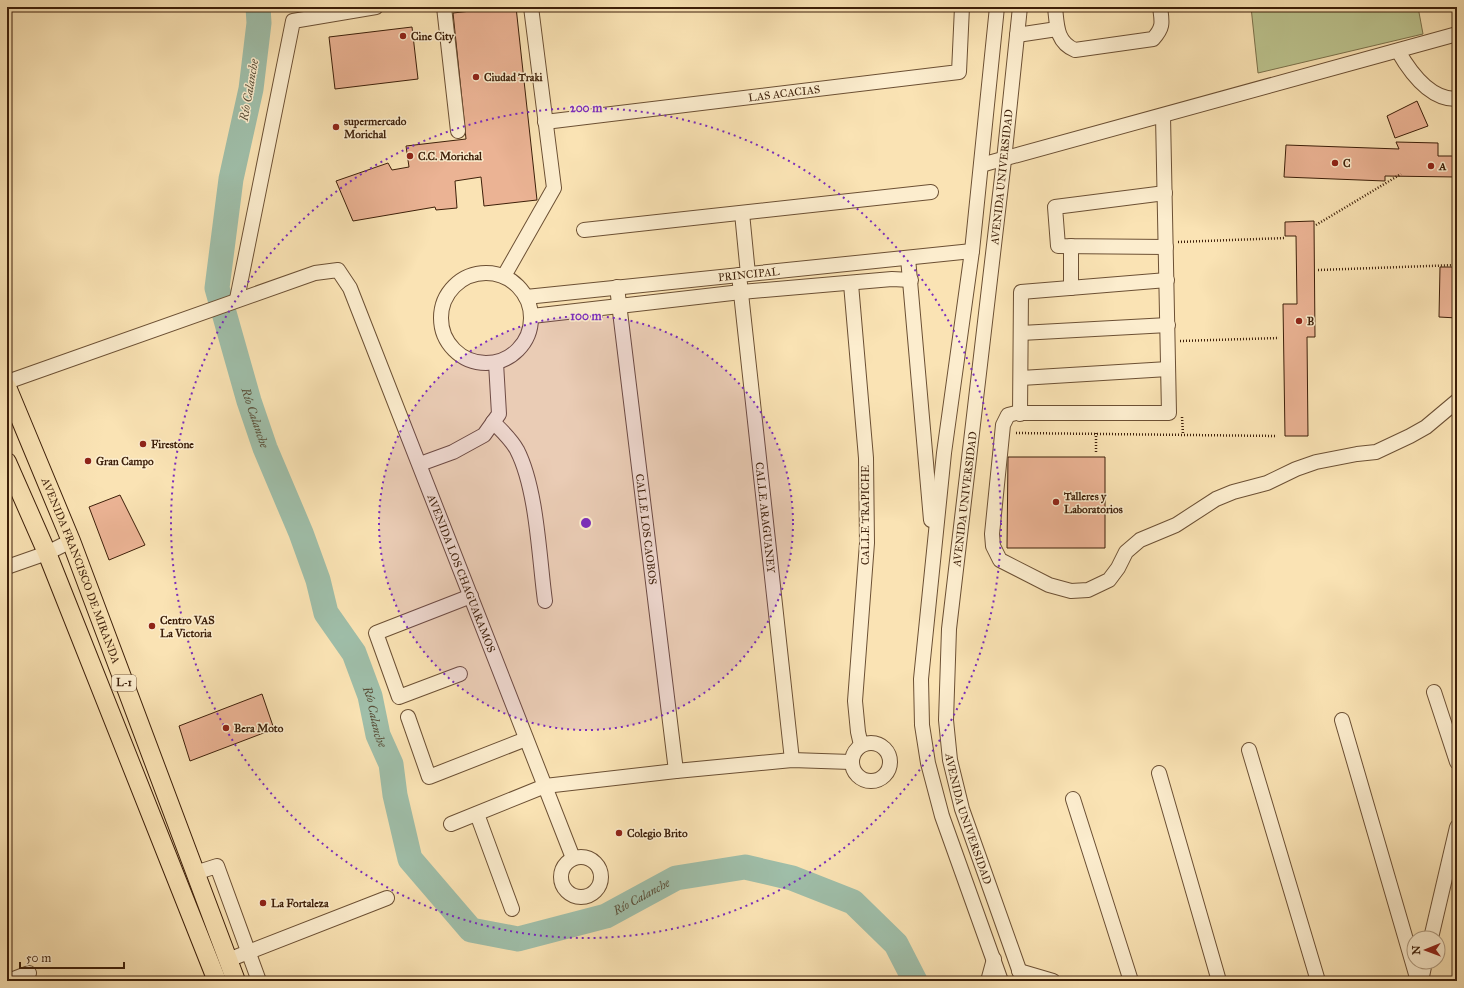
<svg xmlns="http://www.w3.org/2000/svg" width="1464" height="988" viewBox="0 0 1464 988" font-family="'IM FELL Great Primer',serif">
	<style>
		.green { fill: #bcc48f; stroke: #7c724c }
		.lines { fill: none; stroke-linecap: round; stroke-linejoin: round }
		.river { stroke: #9fbea9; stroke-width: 25 }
		.building { fill: #ebb394; stroke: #3d1f09 }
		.minor-casing { stroke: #6c5034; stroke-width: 16 }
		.major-casing { stroke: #3d1f09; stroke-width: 20 }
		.path { stroke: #3d1f09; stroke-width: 2.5; stroke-dasharray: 1 2; stroke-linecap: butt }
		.minor { stroke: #fcedce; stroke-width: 14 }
		.major { stroke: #fae3b4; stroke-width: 18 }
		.ring { fill: none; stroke: #7b2cbf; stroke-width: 2; stroke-dasharray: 2 4 }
		.poi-dot { fill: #8f2418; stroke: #fcedce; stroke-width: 1.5 }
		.labels { text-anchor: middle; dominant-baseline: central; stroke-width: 3; stroke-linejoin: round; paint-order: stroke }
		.shield { fill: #fcedce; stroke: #765d44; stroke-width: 1 }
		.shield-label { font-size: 10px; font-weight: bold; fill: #3d1f09 }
		.poi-label { font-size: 11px; font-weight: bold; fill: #3d1f09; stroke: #fcedce; text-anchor: start }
		.street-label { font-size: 11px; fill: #3d1f09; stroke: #fcedce }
		.water-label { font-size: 12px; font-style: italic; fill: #5a4f39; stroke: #fcedce }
		.centre { fill: #7b2cbf; stroke: #fcedce; stroke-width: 2 }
		.ring-label { font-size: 12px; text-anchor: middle; font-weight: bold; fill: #7b2cbf; stroke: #fcedce; stroke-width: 3; stroke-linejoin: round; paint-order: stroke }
	</style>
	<rect width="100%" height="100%" fill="#fae3b4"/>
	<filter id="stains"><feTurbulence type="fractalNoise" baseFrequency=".005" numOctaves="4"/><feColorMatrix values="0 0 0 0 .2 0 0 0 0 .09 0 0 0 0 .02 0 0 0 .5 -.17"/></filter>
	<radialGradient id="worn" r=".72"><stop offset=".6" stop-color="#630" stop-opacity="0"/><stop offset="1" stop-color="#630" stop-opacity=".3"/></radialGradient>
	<path class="green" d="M1251 7H1418L1423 34 1258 73Z"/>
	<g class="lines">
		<path class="river" id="s1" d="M258 7 259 23 251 89 231 179 217 288 249 401 265 448 301 533 318 580 326 613 354 653 370 696 378 735 391 764 395 795 410 859 471 930 518 939 606 916 676 878 745 867 792 878 853 902 896 944 915 981"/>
	</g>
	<g class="building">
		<path d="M507 7H516L537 200 484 206 481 177 455 181 457 208 436 210 435 207 353 221 336 181 388 163 392 170 409 167 406 146 466 139 453 13Z"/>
		<path d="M412 27 418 79 335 89 329 37Z"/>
		<path d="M1417 101 1428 126 1395 138 1387 116Z"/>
		<path d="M1396 142 1438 143V156H1457V177L1385 176V181L1284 177 1286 145 1399 149Z"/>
		<path d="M1314 221 1315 337H1307L1308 436H1285L1283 304H1297L1296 236H1285V222Z"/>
		<path d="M1440 267H1457V318L1439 317Z"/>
		<path d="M1008 457H1105V548H1007Z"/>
		<path d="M120 495 145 545 109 560 89 507Z"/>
		<path d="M262 694 274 729 190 761 179 726Z"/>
	</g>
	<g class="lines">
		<g class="minor-casing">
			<g id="minor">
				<path d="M444 7 458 131"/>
				<path d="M997 7 972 251 944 453 921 679 922 725 928 763 942 816 1001 981"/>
				<path id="s2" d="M1020 7 1004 160 949 629 946 720 950 760 962 809 1023 981"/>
				<path d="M1055 7C1057 25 1056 42 1075 50L1153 39C1164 27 1162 22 1160 7"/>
				<path d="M1017 35 1057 29"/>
				<path d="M1398 51C1410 72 1430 100 1457 99"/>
				<path d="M1163 116 1169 413H1016L1008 415 1003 425 992 534 993 546 1000 560 1049 585 1071 591 1088 590 1109 580 1118 568 1126 552 1140 540 1176 525 1216 499 1233 492 1267 483 1296 469 1316 462 1357 454 1376 452 1410 436 1426 427 1457 401"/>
				<path id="s3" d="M545 122 959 72 962 7"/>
				<path d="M981 165 1457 34"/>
				<path d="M1165 193 1055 207 1058 246 1166 247"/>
				<path d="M742 213 748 274"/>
				<path d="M584 230 931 192"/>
				<path d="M908 258 931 520"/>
				<circle cx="486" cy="318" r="45"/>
				<path id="s4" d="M739 275 792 760"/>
				<path d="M504 276 554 188 531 7"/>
				<path d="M851 284 866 458 867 543 855 701 858 732 861 745"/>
				<path id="s5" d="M617 287 676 771"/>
				<path d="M1071 288V246"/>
				<path id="s6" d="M526 297 972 251"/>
				<path d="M237 299 293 21 376 7"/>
				<path d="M532 316 741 292 892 279 911 280"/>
				<path d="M1021 333 1168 325"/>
				<path d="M1021 378 1168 369"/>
				<path id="s7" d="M7 382 315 273 338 270 350 288 573 858"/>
				<path d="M1020 414 1021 292 1167 280"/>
				<path d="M493 422C502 431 511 439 517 450 537 489 539 557 545 601"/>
				<path d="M420 464 453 452 484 435 499 414 496 363"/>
				<path d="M7 567 47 553 71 541"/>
				<path d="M460 674 399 697 376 633 471 596"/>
				<path d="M1434 692 1457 762"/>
				<path d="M408 717 429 777 526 739"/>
				<path d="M1342 720 1418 981"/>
				<circle cx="871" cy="762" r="19"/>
				<path d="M1249 750 1318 981"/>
				<path d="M1159 773 1219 981"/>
				<path d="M1073 799 1131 981"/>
				<path d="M477 814 512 909"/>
				<path d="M451 824 545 786 676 771 792 760 851 762"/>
				<circle cx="581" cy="877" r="20"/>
				<path d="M195 873 217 866 259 981"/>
				<path d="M1431 938 1457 827"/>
				<path d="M228 960 387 898"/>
				<path d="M1019 971 1053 981"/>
				<path d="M8 981 29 973"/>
				<path d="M988 981 994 959"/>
				<path d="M1421 981 1425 962"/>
			</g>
		</g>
		<g class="major-casing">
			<g id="major">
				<path id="s8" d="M7 387 71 541 236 981"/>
				<path d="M7 462 47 553 217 981"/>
			</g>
		</g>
		<g class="path">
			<path d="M1316 225 1401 174"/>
			<path d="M1178 242 1285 238"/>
			<path d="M1318 270 1457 265"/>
			<path d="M1180 341 1279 338"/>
			<path d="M1182 417 1183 434"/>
			<path d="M1016 433 1277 436"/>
			<path d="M1096 433V453"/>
		</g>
		<use href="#minor" class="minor"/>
		<use href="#major" class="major"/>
	</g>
	<circle cx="586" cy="523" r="207" fill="#7b2cbf" fill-opacity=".12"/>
	<g class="ring">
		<circle cx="586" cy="523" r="207"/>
		<circle cx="586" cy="523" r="415"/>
	</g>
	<g class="poi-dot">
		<circle cx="403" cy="36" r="4"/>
		<circle cx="476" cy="77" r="4"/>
		<circle cx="336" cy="127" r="4"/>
		<circle cx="410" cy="156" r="4"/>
		<circle cx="1335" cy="163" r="4"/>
		<circle cx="1431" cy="166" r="4"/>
		<circle cx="1299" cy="321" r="4"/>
		<circle cx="143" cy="444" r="4"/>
		<circle cx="88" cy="461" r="4"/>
		<circle cx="1056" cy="502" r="4"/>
		<circle cx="152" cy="626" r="4"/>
		<circle cx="226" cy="728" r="4"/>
		<circle cx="619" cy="833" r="4"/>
		<circle cx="263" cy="903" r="4"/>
	</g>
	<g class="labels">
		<rect class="shield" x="112" y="675" width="24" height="16" rx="3"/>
		<g class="shield-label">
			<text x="124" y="683">L-1</text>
		</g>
		<g class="poi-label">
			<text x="411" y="36">Cine City</text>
			<text x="484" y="77">Ciudad Traki</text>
			<text x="344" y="121">supermercado<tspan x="344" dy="13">Morichal</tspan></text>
			<text x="418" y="156">C.C. Morichal</text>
			<text x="1343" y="163">C</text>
			<text x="1439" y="166">A</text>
			<text x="1307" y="321">B</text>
			<text x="151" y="444">Firestone</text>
			<text x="96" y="461">Gran Campo</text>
			<text x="1064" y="496">Talleres y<tspan x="1064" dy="13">Laboratorios</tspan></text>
			<text x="160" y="620">Centro VAS<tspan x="160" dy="13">La Victoria</tspan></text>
			<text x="234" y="728">Bera Moto</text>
			<text x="627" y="833">Colegio Brito</text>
			<text x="271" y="903">La Fortaleza</text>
		</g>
		<g class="street-label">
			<text stroke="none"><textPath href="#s3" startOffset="241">LAS ACACIAS</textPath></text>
			<text transform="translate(1002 177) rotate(-84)">AVENIDA UNIVERSIDAD</text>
			<text stroke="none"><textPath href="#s6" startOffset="224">PRINCIPAL</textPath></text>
			<text transform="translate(965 499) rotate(-83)">AVENIDA UNIVERSIDAD</text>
			<text transform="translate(865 515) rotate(-90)">CALLE TRAPICHE</text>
			<text stroke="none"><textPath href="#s4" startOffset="244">CALLE ARAGUANEY</textPath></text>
			<text stroke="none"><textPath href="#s5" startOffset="244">CALLE LOS CAOBOS</textPath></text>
			<text stroke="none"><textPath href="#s8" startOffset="198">AVENIDA FRANCISCO DE MIRANDA</textPath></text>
			<text stroke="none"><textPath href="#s7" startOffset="678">AVENIDA LOS CHAGUARAMOS</textPath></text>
			<text stroke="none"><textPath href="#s2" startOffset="819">AVENIDA UNIVERSIDAD</textPath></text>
		</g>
		<g class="water-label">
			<text transform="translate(249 90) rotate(-80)">Río Calanche</text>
			<text stroke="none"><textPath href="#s1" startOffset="420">Río Calanche</textPath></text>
			<text stroke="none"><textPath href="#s1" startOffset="744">Río Calanche</textPath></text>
			<text stroke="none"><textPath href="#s1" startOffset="1164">Río Calanche</textPath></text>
		</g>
	</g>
	<circle cx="586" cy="523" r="6" class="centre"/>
	<g class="ring-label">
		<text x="586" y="112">200 m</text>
		<text x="586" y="320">100 m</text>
	</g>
	<rect width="1464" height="988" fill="none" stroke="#fae3b4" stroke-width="24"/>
	<rect x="8" y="8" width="1448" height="972" fill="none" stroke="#3d1f09" stroke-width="2"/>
	<rect x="12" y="12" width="1440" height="964" fill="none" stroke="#3d1f09"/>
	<g transform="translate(1426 950) rotate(269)"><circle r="19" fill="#fcedce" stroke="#b09b7f"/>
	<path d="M0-3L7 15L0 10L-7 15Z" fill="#8f2418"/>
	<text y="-6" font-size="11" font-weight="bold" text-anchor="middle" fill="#3d1f09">N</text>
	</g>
	<path d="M20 962v6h104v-6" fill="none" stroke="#3d1f09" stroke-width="2"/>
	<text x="26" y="962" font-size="12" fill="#3d1f09" stroke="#fcedce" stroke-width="3" paint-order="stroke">50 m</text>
	<rect width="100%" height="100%" filter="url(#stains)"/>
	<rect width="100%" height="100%" fill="url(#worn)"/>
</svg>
